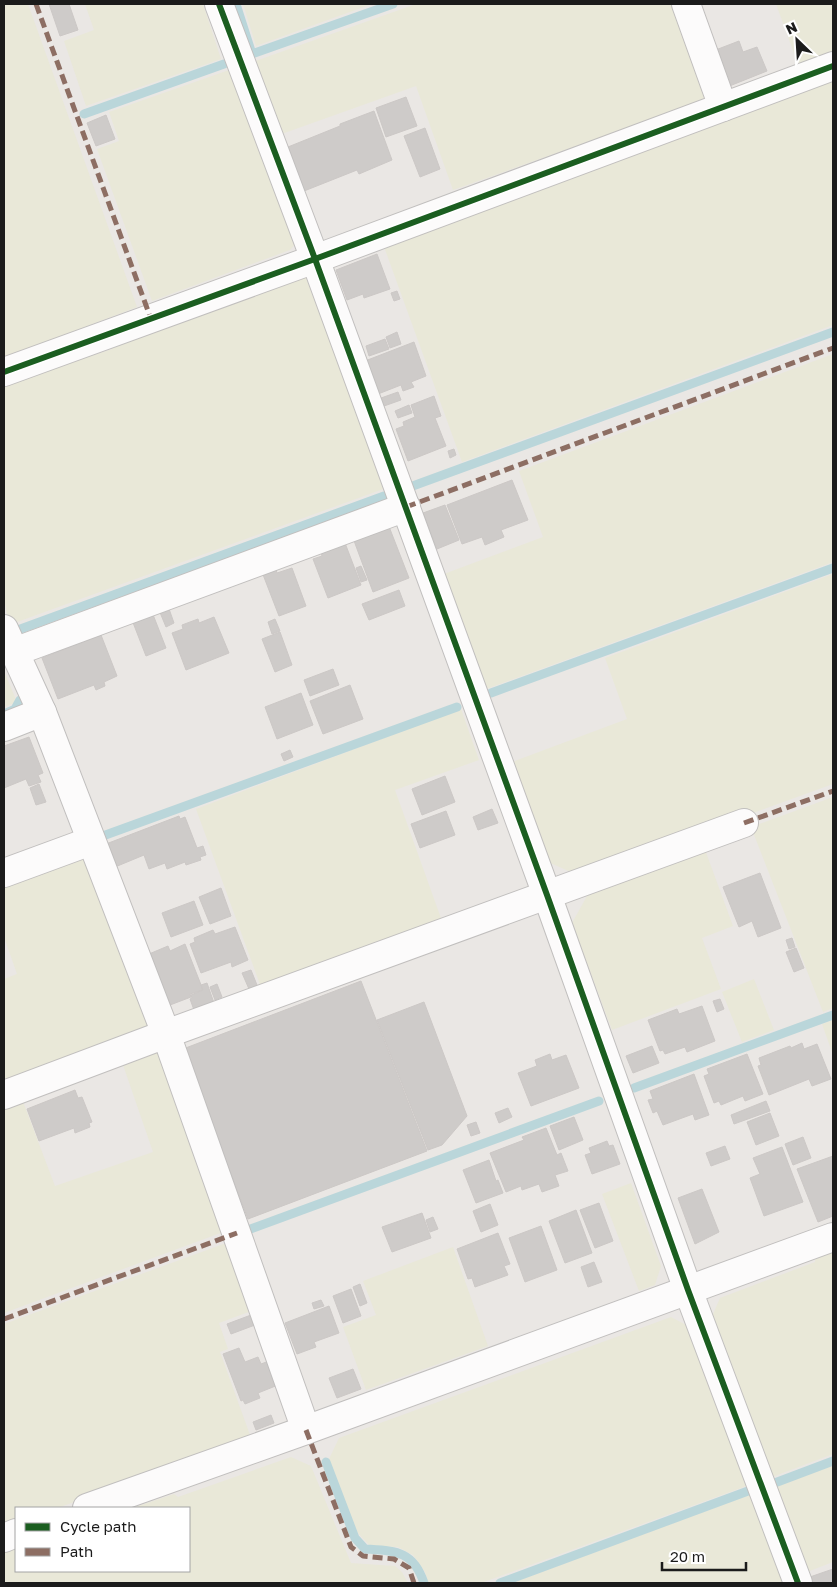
<svg xmlns="http://www.w3.org/2000/svg" width="837" height="1587" viewBox="0 0 837 1587" font-family="'Golos Text',sans-serif">
	<style>
		.farmland { fill: #e9e8d8 }
		.lines { fill: none; stroke-linecap: round; stroke-linejoin: round }
		.stream { stroke: #bad6da; stroke-width: 9 }
		.building { fill: #cecbc9; stroke: #ccc8c6 }
		.minor-casing { stroke: #c1bfbe; stroke-width: 30 }
		.minor { stroke: #fcfbfb; stroke-width: 28 }
		.quiet { stroke: #8d6e63; stroke-width: 5; stroke-dasharray: 10 5; stroke-linecap: butt }
		.cycleway-casing { stroke: #fff; stroke-width: 9 }
		.cycleway { stroke: #1b5e20; stroke-width: 6 }
	</style>
	<rect width="100%" height="100%" fill="#eae7e4"/>
	<g class="farmland">
		<path d="M4 4H28L137 307 4 358Z"/>
		<path d="M85 4H203L221 59 86 106 64 41 94 30Z"/>
		<path d="M243 4H372L256 46Z"/>
		<path d="M416 4H674L708 99 453 190 416 86 276 136 250 63Z"/>
		<path d="M776 4H833V55L799 67Z"/>
		<path d="M232 69 297 242 290 250 152 301 97 149 119 141 109 112Z"/>
		<path d="M833 79V325L462 462 383 244Z"/>
		<path d="M297 273 306 278 386 488 9 625 4 599V385L112 349 115 339Z"/>
		<path d="M833 354V562L486 689 444 574 543 537 519 471Z"/>
		<path d="M833 574V784L580 876 548 862 512 762 627 719 605 658Z"/>
		<path d="M4 671 17 702 4 707Z"/>
		<path d="M461 709 479 760 395 790 442 921 262 990 196 809Z"/>
		<path d="M833 797V1008L823 1012 751 827Z"/>
		<path d="M704 847 733 926 702 938 721 989 612 1030 572 923 587 896 669 860Z"/>
		<path d="M70 855 90 862 151 1033 4 1086V979L17 974 4 937V879Z"/>
		<path d="M754 979 774 1030 742 1042 722 992Z"/>
		<path d="M833 1020V1055L822 1024Z"/>
		<path d="M154 1050 159 1054 226 1231 4 1313V1105L22 1099 55 1186 153 1152 122 1062Z"/>
		<path d="M631 1183 661 1266 655 1285 639 1291 602 1194Z"/>
		<path d="M229 1242 254 1310 219 1323 228 1349 220 1352 250 1435 155 1470 145 1478 57 1508H16V1522L4 1526V1324Z"/>
		<path d="M453 1247 488 1346 366 1390 343 1327 376 1315 363 1281Z"/>
		<path d="M833 1249V1454L767 1479 710 1321 720 1298 815 1262 816 1255Z"/>
		<path d="M671 1317 690 1327 749 1485 481 1583H428L425 1572 413 1555 398 1547 370 1546 357 1532 329 1459 339 1438Z"/>
		<path d="M291 1457 311 1466 351 1563 395 1566 402 1572 408 1583H4V1552L16 1548V1571H189V1508H132L174 1494 178 1497Z"/>
		<path d="M833 1465V1562L802 1574 771 1489Z"/>
		<path d="M752 1494 785 1583H512Z"/>
	</g>
	<g class="lines">
		<g class="stream">
			<path d="M236 4 252 54 393 4"/>
			<path d="M84 114 224 64"/>
			<path d="M410 487 833 332"/>
			<path d="M15 631 384 496"/>
			<path d="M491 693 833 568"/>
			<path d="M6 713 15 709 20 700"/>
			<path d="M103 844 100 837 457 707"/>
			<path d="M634 1088 833 1015"/>
			<path d="M245 1231 599 1101"/>
			<path d="M326 1462 355 1538 365 1549C395 1551 413 1550 424 1583"/>
			<path d="M772 1484 833 1461"/>
			<path d="M500 1583 748 1491"/>
		</g>
	</g>
	<g class="building">
		<path d="M49 4H69L78 30 60 36Z"/>
		<path d="M739 41 743 52 757 47 767 71 727 87 713 51Z"/>
		<path d="M406 97 417 126 386 137 376 108Z"/>
		<path d="M374 111 392 160 359 174 357 170 299 193 283 149 340 126V124Z"/>
		<path d="M106 115 115 139 96 146 87 123Z"/>
		<path d="M425 128 440 169 420 177 404 136Z"/>
		<path d="M377 254 390 289 364 298 363 294 347 300 336 270Z"/>
		<path d="M397 291 400 299 394 301 391 293Z"/>
		<path d="M397 332 401 344 390 348 386 337Z"/>
		<path d="M385 339 389 349 369 356 366 346Z"/>
		<path d="M414 342 426 376 411 382 414 387 403 391 401 385 378 394 365 361Z"/>
		<path d="M398 392 401 400 384 406 381 398Z"/>
		<path d="M434 396 441 416 435 418 446 446 408 461 396 429 404 426 403 422 415 417 411 405Z"/>
		<path d="M409 405 412 413 398 418 395 411Z"/>
		<path d="M454 449 456 455 450 458 448 451Z"/>
		<path d="M512 480 528 520 501 530 504 537 485 545 482 537 462 544 447 505Z"/>
		<path d="M445 505 459 540 437 549 423 513Z"/>
		<path d="M388 524 409 578 373 592 353 538Z"/>
		<path d="M345 543 361 585 328 598 313 559 322 556 321 552Z"/>
		<path d="M361 566 367 580 361 582 356 568Z"/>
		<path d="M275 567 277 573 292 568 306 606 279 616 262 572Z"/>
		<path d="M399 590 405 606 369 620 362 604Z"/>
		<path d="M168 606 174 623 166 627 159 610Z"/>
		<path d="M152 612 166 648 146 656 132 620Z"/>
		<path d="M214 617 229 653 186 670 172 633 183 629 182 625 198 619 199 623Z"/>
		<path d="M275 619 280 631 272 634 268 622Z"/>
		<path d="M280 632 292 665 275 672 262 639Z"/>
		<path d="M101 635 117 676 104 682 105 686 96 690 94 685 58 699 42 658Z"/>
		<path d="M333 669 339 685 310 696 304 680Z"/>
		<path d="M350 685 363 719 323 734 310 701Z"/>
		<path d="M301 693 313 725 277 739 265 707Z"/>
		<path d="M29 737 43 773 38 775 41 782 29 786 26 779 4 788V746Z"/>
		<path d="M290 750 293 757 284 761 281 754Z"/>
		<path d="M445 776 455 802 422 815 412 789Z"/>
		<path d="M39 784 46 802 36 805 30 788Z"/>
		<path d="M492 809 498 823 478 830 473 817Z"/>
		<path d="M446 811 455 835 420 848 411 824Z"/>
		<path d="M179 816 180 819 185 817 197 848 203 846 206 855 200 857 201 860 186 865 185 862 167 869 165 863 149 869 144 855 115 867 106 844Z"/>
		<path d="M760 873 781 928 758 937 752 921 739 927 723 887Z"/>
		<path d="M221 888 231 916 210 924 199 897Z"/>
		<path d="M194 901 203 925 171 937 162 913Z"/>
		<path d="M235 927 248 960 232 967 231 962 201 973 190 944 195 942 194 938 213 930 215 934Z"/>
		<path d="M792 938 795 947 789 949 786 940Z"/>
		<path d="M185 944 203 990 190 994 191 997 170 1005 169 1003H168L149 954 168 946 170 951Z"/>
		<path d="M796 948 804 968 794 972 786 952Z"/>
		<path d="M251 970 257 985 249 989 242 973Z"/>
		<path d="M361 981 427 1151 248 1219 183 1049Z"/>
		<path d="M207 983 214 1003 194 1010 190 999 192 998 191 995 203 990 201 985Z"/>
		<path d="M217 984 222 997 215 1000 210 987Z"/>
		<path d="M720 999 724 1009 717 1012 713 1001Z"/>
		<path d="M424 1002 467 1116 442 1145 428 1150 377 1020Z"/>
		<path d="M702 1006 715 1041 687 1052 685 1047 665 1054 663 1050 660 1051 648 1020 677 1009 679 1014Z"/>
		<path d="M802 1043 804 1049 817 1044 831 1079 812 1086 809 1079 769 1095 758 1066 761 1065 759 1058 790 1046 791 1048Z"/>
		<path d="M652 1046 659 1063 633 1073 626 1056Z"/>
		<path d="M550 1054 552 1060 566 1055 579 1088 531 1106 518 1073 537 1066 535 1060Z"/>
		<path d="M747 1054 763 1094 745 1101 743 1096 721 1105 719 1101 714 1103 704 1076 709 1074 707 1069Z"/>
		<path d="M694 1074 709 1115 695 1120 693 1114 663 1125 657 1111 653 1113 648 1100 653 1099 650 1091Z"/>
		<path d="M75 1090 78 1098 82 1097 92 1122 89 1123 90 1127 75 1133 74 1128 39 1141 27 1109Z"/>
		<path d="M766 1101 770 1111 734 1124 731 1115Z"/>
		<path d="M508 1108 512 1117 499 1123 495 1113Z"/>
		<path d="M770 1113 779 1136 756 1145 747 1122Z"/>
		<path d="M574 1117 583 1140 559 1150 550 1126Z"/>
		<path d="M476 1122 480 1133 471 1136 467 1125Z"/>
		<path d="M546 1128 557 1155 561 1153 568 1171 555 1175 559 1186 542 1192 539 1184 522 1190 521 1186 506 1192 490 1153 524 1140 522 1137Z"/>
		<path d="M803 1137 811 1158 793 1165 785 1144Z"/>
		<path d="M607 1141 609 1146 613 1145 620 1164 592 1174 585 1155 591 1153 589 1148Z"/>
		<path d="M725 1146 730 1159 711 1166 706 1153Z"/>
		<path d="M782 1147 803 1202 764 1216 750 1178 760 1174 753 1158Z"/>
		<path d="M833 1156V1216L818 1222 797 1169Z"/>
		<path d="M489 1160 496 1181 498 1180 503 1193 476 1203 463 1170Z"/>
		<path d="M702 1189 719 1232 695 1244 678 1198Z"/>
		<path d="M599 1203 613 1241 595 1248 580 1210Z"/>
		<path d="M490 1204 498 1225 481 1232 473 1211Z"/>
		<path d="M576 1210 592 1253 565 1263 549 1221Z"/>
		<path d="M422 1213 431 1238 392 1252 382 1227Z"/>
		<path d="M433 1217 438 1229 430 1232 426 1220Z"/>
		<path d="M541 1226 557 1270 525 1282 509 1238Z"/>
		<path d="M498 1233 510 1264 504 1266 508 1275 475 1287 472 1278 468 1279 457 1249Z"/>
		<path d="M594 1262 602 1282 588 1287 581 1267Z"/>
		<path d="M360 1284 367 1303 360 1306 353 1287Z"/>
		<path d="M351 1289 361 1316 343 1323 333 1296Z"/>
		<path d="M321 1300 324 1306 314 1309 312 1303Z"/>
		<path d="M329 1306 339 1333 314 1342 316 1347 297 1354 285 1323Z"/>
		<path d="M251 1315 255 1325 231 1334 227 1324Z"/>
		<path d="M239 1348 245 1362 258 1357 261 1364 269 1361 278 1385 258 1393 260 1398 245 1404 243 1400 241 1401 223 1354Z"/>
		<path d="M353 1369 361 1389 337 1398 329 1378Z"/>
		<path d="M271 1415 274 1423 256 1430 253 1422Z"/>
		<path d="M833 1569V1583H809L807 1578Z"/>
	</g>
	<g class="lines">
		<g class="minor-casing">
			<g id="minor">
				<path d="M219 4 315 259 547 895 688 1290 798 1583"/>
				<path d="M686 4 723 107"/>
				<path d="M4 372 315 259 833 66"/>
				<path d="M4 629 42 712 166 1034 306 1430"/>
				<path d="M14 652 406 507"/>
				<path d="M4 727 42 712"/>
				<path d="M4 873 91 841"/>
				<path d="M4 1095 166 1034 744 823"/>
				<path d="M87 1508 306 1430 833 1237"/>
				<path d="M4 1538 16 1533"/>
			</g>
		</g>
		<use href="#minor" class="minor"/>
		<g class="quiet">
			<path d="M36 4 151 319"/>
			<path d="M406 507 833 348"/>
			<path d="M744 823 833 791"/>
			<path d="M4 1319 237 1233"/>
			<path d="M306 1430 351 1547 363 1556 394 1559 409 1568 414 1583"/>
		</g>
		<g class="cycleway-casing">
			<g id="cycleway">
				<path d="M219 4 315 259 547 895 688 1290 798 1583"/>
				<path d="M4 372 315 259 833 66"/>
			</g>
		</g>
		<use href="#cycleway" class="cycleway"/>
	</g>
	<rect width="837" height="1587" fill="none" stroke="#1b1b1b" stroke-width="10"/>
	<rect x="15" y="1507" width="175" height="65" fill="#ffffff" stroke="#a4a4a4"/>
	<rect x="25" y="1523" width="25" height="8" fill="#1b5e20" stroke="#a4a4a4"/>
	<text x="60" y="1532" font-size="15" fill="#1b1b1b">Cycle path</text>
	<rect x="25" y="1548" width="25" height="8" fill="#8d6e63" stroke="#a4a4a4"/>
	<text x="60" y="1557" font-size="15" fill="#1b1b1b">Path</text>
	<g transform="translate(797 40) rotate(335)" stroke="#ffffff" stroke-width="4" paint-order="stroke">
	<path d="M0-4L9 19L0 12L-9 19Z" fill="#1b1b1b"/>
	<text y="-8" font-size="14" font-weight="bold" text-anchor="middle" fill="#1b1b1b">N</text>
	</g>
	<path d="M662 1562v8h84v-8" fill="none" stroke="#1b1b1b" stroke-width="2.5"/>
	<text x="670" y="1562" font-size="15" fill="#1b1b1b" stroke="#ffffff" stroke-width="4" paint-order="stroke">20 m</text>
</svg>
